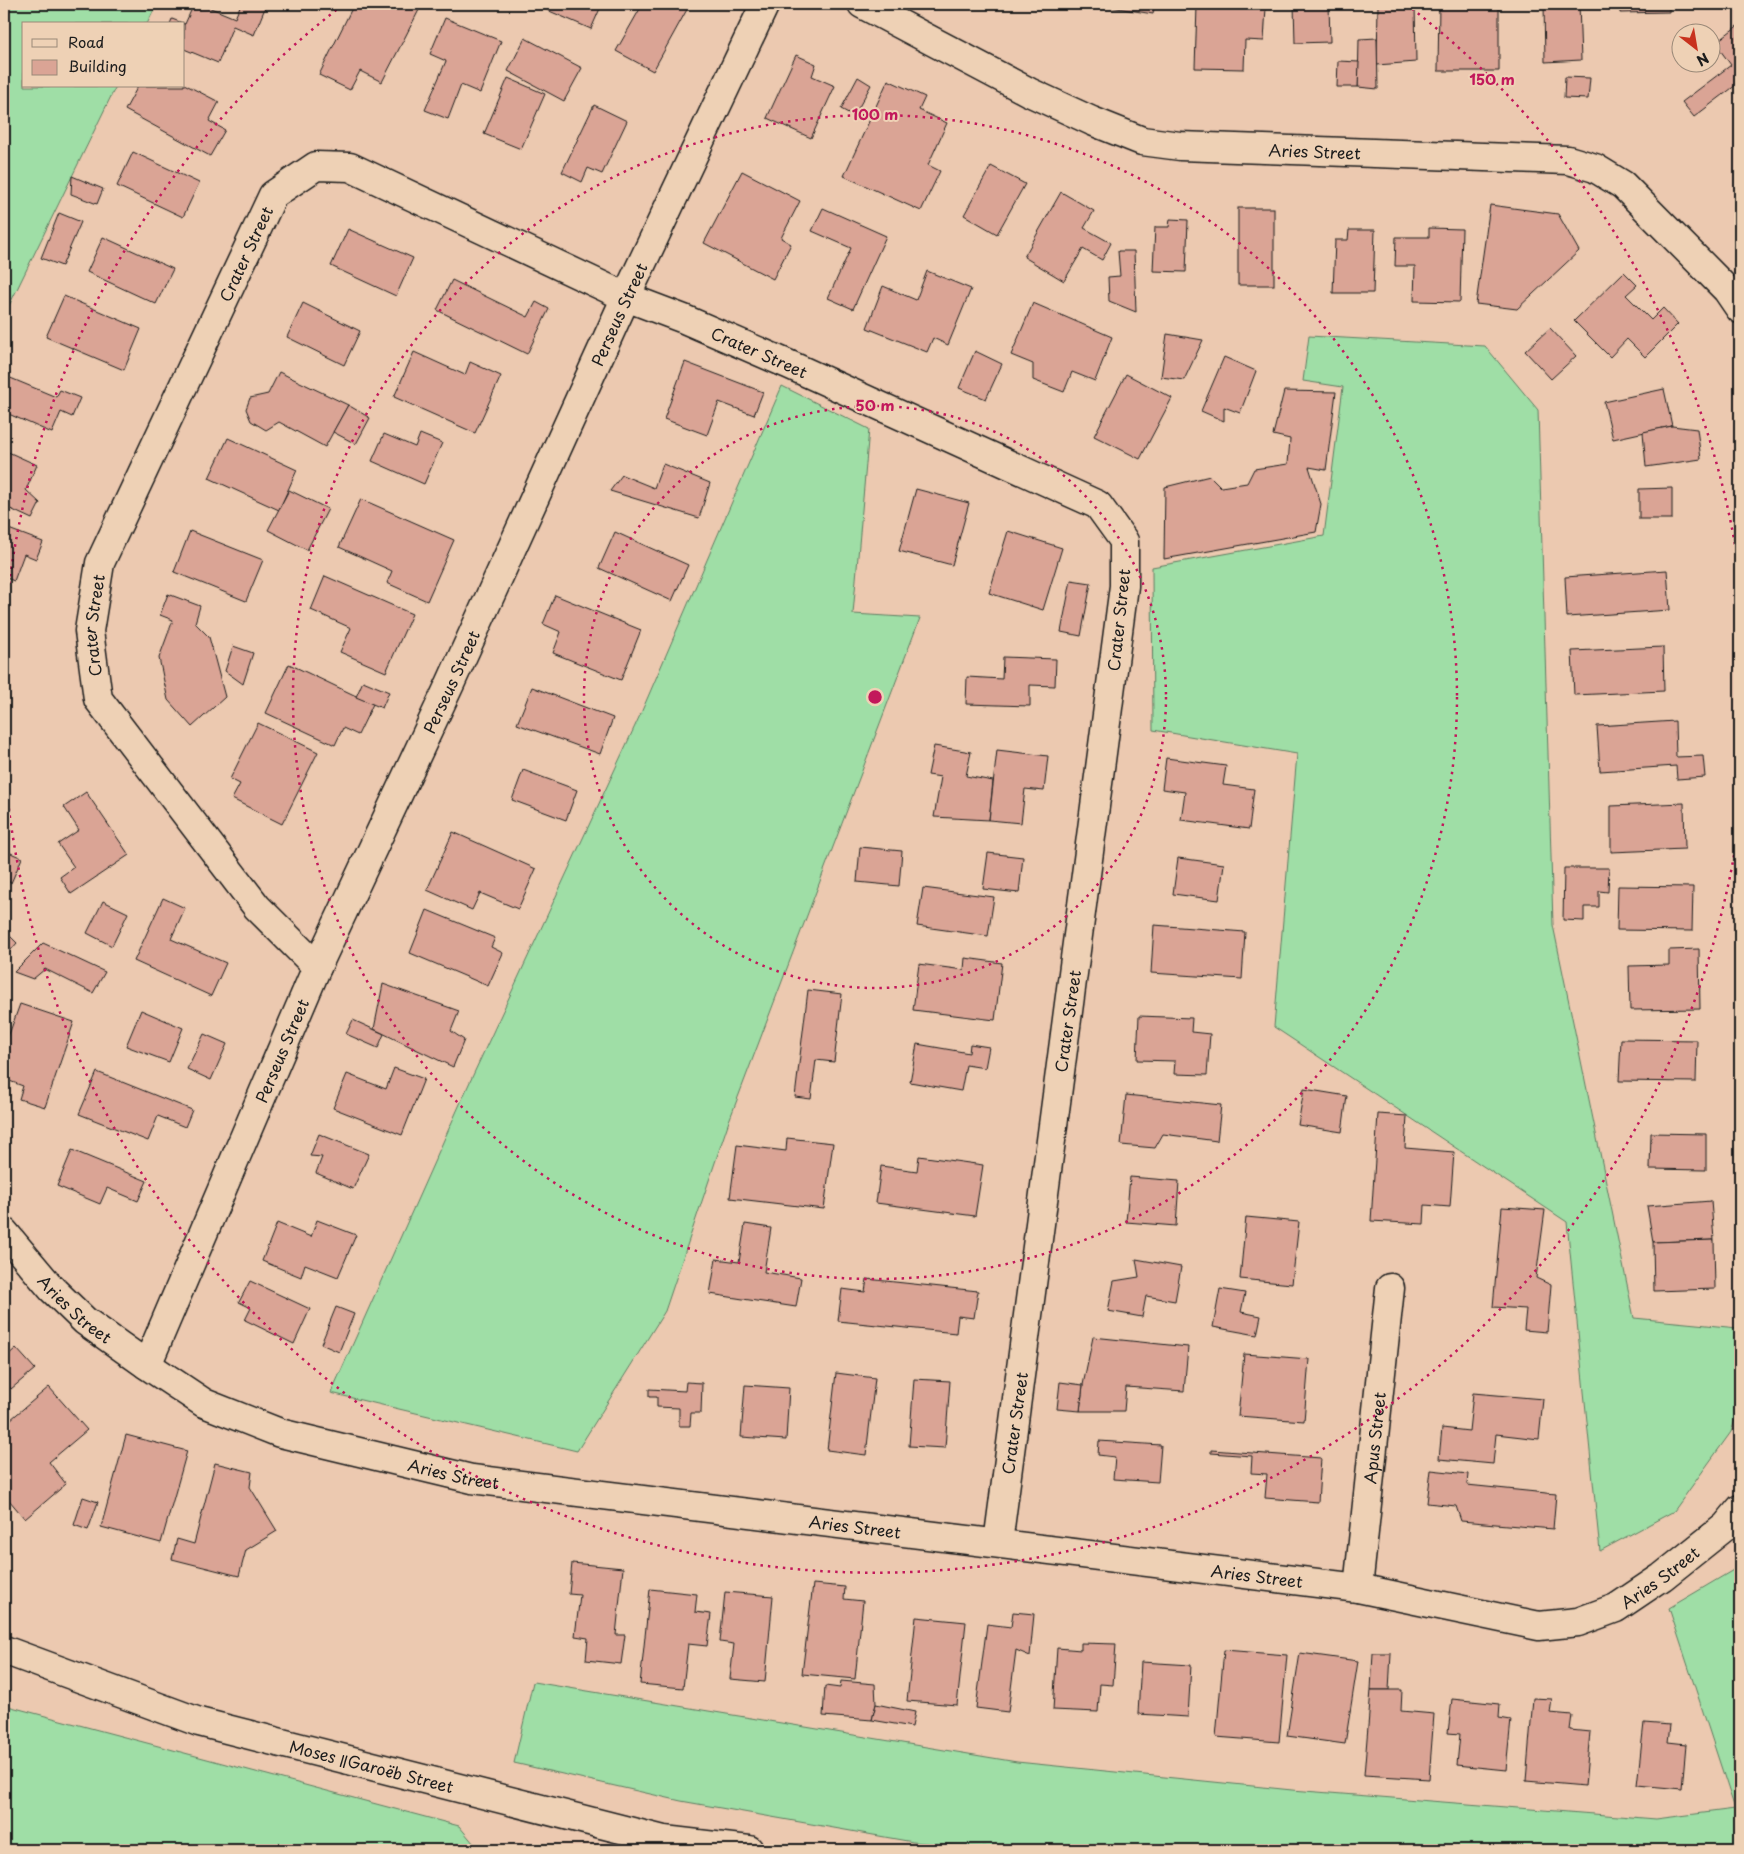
<svg xmlns="http://www.w3.org/2000/svg" width="1744" height="1854" viewBox="0 0 1744 1854" font-family="'Playpen Sans',sans-serif">
	<style>
		.grass { fill: #9fdea6; stroke: #5e7d61 }
		.building { fill: #daa495; stroke: #1c1c1c }
		.lines { fill: none; stroke-linecap: round; stroke-linejoin: round }
		.street-casing { stroke: #1c1c1c; stroke-width: 31 }
		.secondary-casing { stroke: #1c1c1c; stroke-width: 31 }
		.street { stroke: #eed1b5; stroke-width: 28 }
		.secondary { stroke: #eed1b5; stroke-width: 28 }
		.ring { fill: none; stroke: #c2185b; stroke-width: 2.5; stroke-dasharray: 2.5 5 }
		.labels { text-anchor: middle; dominant-baseline: central; stroke-width: 4; stroke-linejoin: round; paint-order: stroke }
		.street-label { font-size: 16px; fill: #1c1c1c; stroke: #eed1b5 }
		.centre { fill: #c2185b; stroke: #eed1b5; stroke-width: 2.5 }
		.ring-label { font-size: 15px; text-anchor: middle; font-weight: bold; fill: #c2185b; stroke: #eed1b5; stroke-width: 4; stroke-linejoin: round; paint-order: stroke }
	</style>
	<rect width="100%" height="100%" fill="#ecc9b0"/>
	<filter id="ink" filterUnits="userSpaceOnUse"><feTurbulence type="fractalNoise" baseFrequency=".02" numOctaves="2"/><feDisplacementMap in="SourceGraphic" scale="10" xChannelSelector="R" yChannelSelector="G"/><feConvolveMatrix kernelMatrix="1 2 1 2 8 2 1 2 1" color-interpolation-filters="sRGB"/></filter>
	<g filter="url(#ink)">
		<g class="grass">
			<path d="M4 4H157L147 24H24V86H116L4 316Z"/>
			<path d="M1309 336 1485 346 1538 410 1553 925 1634 1318 1738 1328 1740 1339V1405L1731 1432 1674 1511 1600 1551 1567 1222 1274 1027 1297 754 1153 730 1152 567 1324 536 1343 387 1303 381Z"/>
			<path d="M782 386 869 429 853 614 920 618 729 1121 665 1311 577 1451 331 1393 468 1086 641 713Z"/>
			<path d="M1740 1566V1850H1015L913 1842 681 1801 514 1763 533 1682 1017 1762 1292 1790 1656 1819 1735 1809 1669 1608Z"/>
			<path d="M4 1705 459 1826 479 1850H4Z"/>
		</g>
		<g class="building">
			<path d="M194 4H201L235 18 241 4H255L265 8 254 35 233 26 218 63 184 49V24H170L172 19 185 24Z"/>
			<path d="M354 4H411L420 8 382 82 360 71 350 90 319 75Z"/>
			<path d="M550 4H602L591 29 547 10Z"/>
			<path d="M629 4H690L653 71 616 51 641 7 628 6Z"/>
			<path d="M1111 4H1155L1153 14 1111 7Z"/>
			<path d="M1294 4H1329L1330 42 1295 43Z"/>
			<path d="M1378 4H1415L1416 62 1377 65Z"/>
			<path d="M1439 4H1499V71H1438Z"/>
			<path d="M1544 4H1579L1581 60 1545 62Z"/>
			<path d="M1620 4H1669V12L1620 13Z"/>
			<path d="M1197 6 1266 7 1264 41 1245 40 1244 69 1195 68Z"/>
			<path d="M445 18 501 41 480 93 461 85 448 119 425 110 446 61 430 54Z"/>
			<path d="M1740 24V82L1694 117 1682 102 1731 65 1715 43Z"/>
			<path d="M525 38 582 68 564 101 508 71Z"/>
			<path d="M1377 38 1378 89 1358 87 1359 39Z"/>
			<path d="M796 55 816 64 812 76 835 86 811 138 767 118Z"/>
			<path d="M1338 61 1359 62 1358 87H1337Z"/>
			<path d="M858 77 871 85 854 116 841 109Z"/>
			<path d="M1565 77 1590 78 1588 99 1564 98Z"/>
			<path d="M508 78 545 94 521 149 484 134Z"/>
			<path d="M888 80 925 97 919 110 947 123 928 165 940 171 921 211 844 176Z"/>
			<path d="M184 84 219 102 209 121 225 130 210 156 125 110 138 86H184Z"/>
			<path d="M594 105 627 121 602 174 588 168 582 182 562 172Z"/>
			<path d="M133 152 199 183 183 217 117 186Z"/>
			<path d="M991 166 1025 184 997 234 964 215Z"/>
			<path d="M742 171 800 201 781 238 791 244 773 279 704 243Z"/>
			<path d="M72 176 103 189 97 204 71 194Z"/>
			<path d="M1061 192 1094 211 1084 228 1111 243 1102 260 1083 249 1064 281 1024 257Z"/>
			<path d="M1490 205 1558 214 1579 251 1517 309 1476 304Z"/>
			<path d="M823 208 886 236 853 309 828 298 851 248 812 231Z"/>
			<rect x="1238" y="208" width="36" height="77"/>
			<path d="M59 213 81 222 62 266 41 258Z"/>
			<path d="M1170 219 1188 220 1186 272 1153 271 1155 227H1169Z"/>
			<path d="M1429 228 1462 229 1460 302 1414 301 1415 266H1395L1396 237H1429Z"/>
			<path d="M348 229 413 258 396 296 331 266Z"/>
			<path d="M1349 230H1375L1373 293H1333L1335 240H1348Z"/>
			<path d="M103 237 173 269 156 304 87 272Z"/>
			<path d="M1118 251H1134L1136 312 1109 301 1108 277 1120 276Z"/>
			<path d="M927 271 971 289 948 345 933 338 927 352 867 328 883 286 916 300Z"/>
			<path d="M1624 272 1637 285 1626 295 1651 320 1663 308 1678 324 1645 357 1627 339 1610 357 1574 321Z"/>
			<path d="M452 280 528 317 536 302 549 309 527 354 437 310Z"/>
			<path d="M64 296 141 329 124 370 46 337Z"/>
			<path d="M303 303 360 331 344 365 287 337Z"/>
			<path d="M1033 303 1112 337 1095 381 1072 372 1064 392 1033 380V364L1011 355Z"/>
			<path d="M1550 328 1576 356 1551 379 1525 351Z"/>
			<path d="M1167 334 1203 340 1184 380 1161 377Z"/>
			<path d="M975 351 1002 364 986 399 959 388Z"/>
			<path d="M414 352 465 375 470 362 501 376 475 433 394 397Z"/>
			<path d="M1224 357 1256 371 1240 413 1224 407V421L1201 411Z"/>
			<path d="M685 362 763 392 754 415 719 402 707 435 664 419Z"/>
			<path d="M279 372 348 405 325 447 279 422 266 430 251 421 246 409 250 398 268 394Z"/>
			<path d="M1126 374 1172 398 1140 459 1094 436Z"/>
			<path d="M8 377 56 397 60 390 80 398 72 417 61 412 52 433 4 412V387Z"/>
			<path d="M1664 389 1672 426 1613 439 1604 402Z"/>
			<path d="M1284 391 1336 392 1326 470 1309 467 1321 504 1316 532 1164 559 1165 487 1210 476 1221 487 1247 483 1254 469 1288 464 1290 439 1273 435Z"/>
			<path d="M348 405 370 418 356 444 333 432Z"/>
			<path d="M1672 426 1697 429 1701 459 1646 467 1643 432Z"/>
			<path d="M384 434 415 447 420 434 442 443 424 484 372 461Z"/>
			<path d="M228 438 297 470 279 510 209 478Z"/>
			<path d="M6 451 37 465 26 490 40 503 32 519 4 506V456Z"/>
			<path d="M663 464 710 483 699 518 610 491 622 475 654 488Z"/>
			<path d="M1672 488V519H1639V489Z"/>
			<path d="M916 489 969 503 952 565 899 551Z"/>
			<path d="M289 490 328 509 307 550 268 530Z"/>
			<path d="M361 499 454 540 427 601 387 583 392 571 339 547Z"/>
			<path d="M6 528 43 542 36 559 24 554 14 581 4 577V534Z"/>
			<path d="M190 531 263 560 246 601 174 572Z"/>
			<path d="M1008 531 1062 548 1043 610 989 593Z"/>
			<path d="M615 532 688 565 672 601 599 568Z"/>
			<path d="M1667 570 1670 610 1567 617 1565 577Z"/>
			<path d="M325 576 412 614 386 672 340 652 351 628 311 610Z"/>
			<path d="M1071 580 1091 583 1081 636 1061 632Z"/>
			<path d="M168 594 200 606 195 623 209 637 225 697 192 727 168 700 159 658 173 620 160 615Z"/>
			<path d="M555 595 641 630 621 680 553 653 561 632 543 624Z"/>
			<path d="M233 646 253 653 243 684 225 671Z"/>
			<path d="M1663 647 1664 691 1574 695 1572 651Z"/>
			<path d="M1003 657 1056 659 1055 686 1030 685V706L966 704 967 677 1002 679Z"/>
			<path d="M289 664 373 704 358 735 343 728 335 745 266 713Z"/>
			<path d="M363 681 389 692 382 708 356 697Z"/>
			<path d="M532 687 613 718 600 754 517 724Z"/>
			<path d="M1675 721 1676 757 1703 756 1705 777 1677 779 1676 766 1600 771 1597 726Z"/>
			<path d="M258 723 318 752 282 824 232 799 240 784 230 779Z"/>
			<path d="M934 746 971 752 966 776 993 781 989 820 934 817 941 777 928 775Z"/>
			<path d="M997 750 1048 756 1044 791 1025 789 1021 823 989 820Z"/>
			<path d="M1166 758 1226 766 1223 785 1254 789 1249 829 1181 820 1185 792 1162 789Z"/>
			<path d="M523 770 577 790 566 820 512 800Z"/>
			<path d="M86 792 129 855 71 894 60 877 74 867 58 844 79 830 64 807Z"/>
			<path d="M1684 803 1685 849 1611 852V806Z"/>
			<path d="M453 832 536 869 518 909 480 893 472 910 427 890Z"/>
			<path d="M860 847 902 851 899 886 857 882Z"/>
			<path d="M4 850 22 858 11 883 4 879Z"/>
			<path d="M988 853 1023 857 1019 893 983 889Z"/>
			<path d="M1178 858 1224 864 1219 900 1173 894Z"/>
			<path d="M1564 868H1609L1608 892 1599 891V907H1584V921L1563 920Z"/>
			<path d="M1618 886 1693 887 1692 931 1617 930Z"/>
			<path d="M923 888 994 897 988 936 917 926Z"/>
			<path d="M163 898 185 908 171 939 226 963 211 996 134 961Z"/>
			<path d="M103 901 128 913 112 946 87 933Z"/>
			<path d="M427 910 495 938 491 947 503 953 488 986 410 953Z"/>
			<path d="M1154 925 1245 932 1242 979 1151 973Z"/>
			<path d="M4 930 17 943 4 958Z"/>
			<path d="M43 943 105 972 93 993 45 969 33 979 14 972Z"/>
			<path d="M1699 949 1700 1009 1630 1010 1629 966 1669 965V950Z"/>
			<path d="M965 958 1002 963 995 1020 913 1010 919 964 964 970Z"/>
			<path d="M383 984 459 1011 451 1031 464 1040 453 1067 374 1029Z"/>
			<path d="M808 990 842 994 834 1062 816 1060 811 1099 795 1097Z"/>
			<path d="M20 1004 74 1022 45 1107 19 1099 23 1086 4 1079V1048Z"/>
			<path d="M141 1010 183 1028 169 1062 126 1046Z"/>
			<path d="M1139 1016 1192 1018 1191 1032 1210 1034 1207 1075 1174 1074 1175 1061 1137 1060Z"/>
			<path d="M353 1020 384 1034 378 1048 346 1034Z"/>
			<path d="M204 1034 227 1044 211 1080 187 1069Z"/>
			<path d="M1621 1039 1697 1040 1696 1082 1619 1081Z"/>
			<path d="M917 1044 969 1053 970 1044 989 1047 985 1068 966 1065 961 1091 910 1082Z"/>
			<path d="M394 1068 424 1079 402 1135 333 1108 347 1074 386 1089Z"/>
			<path d="M97 1072 192 1110 185 1127 158 1116 148 1141 79 1114Z"/>
			<path d="M1304 1089 1347 1096 1342 1132 1298 1125Z"/>
			<path d="M1126 1095 1221 1105 1217 1141 1163 1134 1155 1148 1121 1145Z"/>
			<path d="M1378 1114 1407 1116 1405 1148 1454 1152 1450 1207 1425 1205 1424 1224 1371 1221Z"/>
			<path d="M1651 1133 1706 1134V1170L1650 1169Z"/>
			<path d="M319 1134 369 1154 353 1189 316 1173 322 1157 310 1156Z"/>
			<path d="M787 1138 833 1143 824 1209 730 1198 737 1145 786 1151Z"/>
			<path d="M72 1150 147 1181 138 1201 107 1188 100 1204 57 1186Z"/>
			<path d="M919 1156 983 1165 975 1216 876 1203 881 1166 917 1171Z"/>
			<path d="M1130 1177 1179 1181 1176 1226 1126 1222Z"/>
			<path d="M1711 1201 1714 1240 1653 1242 1647 1206Z"/>
			<path d="M1502 1207 1545 1210 1536 1278 1551 1285 1547 1332 1524 1330 1526 1309 1493 1307Z"/>
			<path d="M1246 1217 1299 1222 1292 1284 1240 1279Z"/>
			<path d="M317 1220 356 1235 338 1277 305 1264 301 1277 262 1261 277 1223 311 1237Z"/>
			<path d="M745 1224 771 1228 764 1272 801 1278 796 1307 710 1294 716 1259 739 1262Z"/>
			<path d="M1714 1240 1715 1289 1654 1291 1653 1242Z"/>
			<path d="M1136 1259 1181 1267 1175 1301 1146 1296 1142 1317 1108 1311 1114 1281 1139 1277Z"/>
			<path d="M867 1279 978 1291 974 1318 958 1316 956 1333 838 1321 842 1289 865 1292Z"/>
			<path d="M250 1281 310 1309 294 1344 245 1320 251 1308 239 1302Z"/>
			<path d="M1220 1289 1245 1293 1241 1312 1261 1316 1257 1335 1213 1327Z"/>
			<path d="M336 1307 354 1314 339 1352 321 1344Z"/>
			<path d="M1093 1337 1188 1347 1184 1391 1126 1387 1124 1411H1080L1083 1385Z"/>
			<path d="M16 1348 35 1369 11 1389 4 1380V1356L5 1358Z"/>
			<path d="M1244 1354 1309 1359 1304 1421 1238 1416Z"/>
			<path d="M836 1373 875 1378 866 1455 827 1450Z"/>
			<path d="M914 1379 950 1381 945 1448 909 1446Z"/>
			<path d="M686 1382 702 1383 701 1413H691L690 1426H679V1408L657 1407V1397H649V1389L685 1391Z"/>
			<path d="M1060 1382 1083 1385 1080 1411 1057 1409Z"/>
			<path d="M745 1385 789 1388 786 1440 741 1437Z"/>
			<path d="M49 1387 87 1430 49 1462 66 1484 25 1519 4 1494V1425Z"/>
			<path d="M1473 1393 1543 1399 1539 1439 1496 1434 1493 1464 1439 1459 1442 1428 1469 1431Z"/>
			<path d="M126 1435 187 1451 161 1543 101 1527Z"/>
			<path d="M1099 1441 1161 1445 1158 1482 1113 1479 1115 1457 1098 1455Z"/>
			<path d="M1211 1450 1321 1458 1318 1502 1265 1498 1267 1474 1251 1473 1252 1456 1211 1453Z"/>
			<path d="M215 1463 252 1472 250 1487 277 1531 246 1550 239 1576 172 1559 177 1539 194 1544Z"/>
			<path d="M1431 1470 1468 1474 1467 1485 1556 1494 1553 1529 1461 1521 1456 1506 1427 1503Z"/>
			<path d="M83 1497 98 1502 88 1530 74 1525Z"/>
			<path d="M572 1563 623 1568 616 1635H625L621 1664 586 1660 588 1638 575 1636 580 1595 569 1594Z"/>
			<path d="M813 1584 845 1587 844 1599 863 1601 855 1679 802 1674Z"/>
			<path d="M650 1589 697 1594 695 1612 711 1614 707 1646 688 1644 683 1688 640 1684Z"/>
			<path d="M725 1592 773 1596 765 1682 730 1679 734 1644 720 1642Z"/>
			<path d="M1013 1612 1034 1614 1030 1656 1016 1650 1008 1712 976 1708 987 1624 1011 1627Z"/>
			<path d="M916 1617 966 1622 957 1705 907 1701Z"/>
			<path d="M1081 1643 1116 1644 1113 1685 1100 1684 1098 1712 1053 1710 1057 1648 1081 1650Z"/>
			<path d="M1224 1650 1287 1655 1279 1742 1216 1737Z"/>
			<path d="M1300 1653 1358 1661 1345 1744 1287 1736Z"/>
			<path d="M1373 1653H1391L1389 1690H1371Z"/>
			<path d="M1141 1662 1191 1665 1188 1717 1138 1714Z"/>
			<path d="M841 1681 875 1684 876 1704 872 1720 823 1716 825 1686 840 1688Z"/>
			<path d="M1371 1690H1402L1401 1711 1434 1714 1429 1779 1364 1775Z"/>
			<path d="M1533 1698 1552 1699 1550 1713 1572 1715 1570 1730 1590 1732 1585 1786 1526 1781Z"/>
			<path d="M1452 1699 1500 1704 1499 1718 1511 1720 1506 1770 1457 1765 1460 1734 1448 1733Z"/>
			<path d="M876 1704 915 1712 912 1727 872 1720Z"/>
			<path d="M1644 1723 1670 1725 1668 1742 1686 1744 1682 1789 1637 1785Z"/>
		</g>
		<g class="lines">
			<g class="street-casing">
				<g id="street">
					<path id="s1" d="M862 4 1029 92 1092 121 1142 141 1180 146 1568 160 1595 168 1623 185 1727 290 1740 309"/>
					<path id="s2" d="M317 967 257 907 98 699 89 631 100 563 273 195 316 166 350 167 626 297 684 319 790 365 1098 505 1124 541V586L998 1543"/>
					<path id="s3" d="M4 1232 52 1289 85 1321 147 1365 204 1403 280 1433 472 1479 1358 1588 1539 1626 1578 1622 1616 1608 1662 1577 1726 1526 1740 1509"/>
					<path id="s4" d="M147 1365 317 967 450 684 626 297 765 4"/>
					<path id="s5" d="M1358 1588 1390 1288"/>
				</g>
			</g>
			<g class="secondary-casing">
				<g id="secondary">
					<path id="s6" d="M4 1650 199 1722 664 1840 749 1850"/>
				</g>
			</g>
			<use href="#street" class="street"/>
			<use href="#secondary" class="secondary"/>
		</g>
	</g>
	<g class="ring">
		<circle cx="875" cy="697" r="291"/>
		<circle cx="875" cy="697" r="582"/>
		<path d="M1740 818A873 873 0 0 1 4 758M4 636A873 873 0 0 1 344 4M1406 4A873 873 0 0 1 1740 576"/>
	</g>
	<g class="labels">
		<g class="street-label">
			<text stroke="none"><textPath href="#s1" startOffset="485">Aries Street</textPath></text>
			<text stroke="none"><textPath href="#s2" startOffset="826">Crater Street</textPath></text>
			<text stroke="none"><textPath href="#s4" startOffset="1152">Perseus Street</textPath></text>
			<text stroke="none"><textPath href="#s2" startOffset="1426">Crater Street</textPath></text>
			<text transform="translate(1118 620) rotate(-84)">Crater Street</text>
			<text stroke="none"><textPath href="#s2" startOffset="421">Crater Street</textPath></text>
			<text stroke="none"><textPath href="#s4" startOffset="748">Perseus Street</textPath></text>
			<text transform="translate(1067 1021) rotate(-82)">Crater Street</text>
			<text stroke="none"><textPath href="#s4" startOffset="342">Perseus Street</textPath></text>
			<text stroke="none"><textPath href="#s3" startOffset="105">Aries Street</textPath></text>
			<text transform="translate(1014 1423) rotate(-82)">Crater Street</text>
			<text stroke="none"><textPath href="#s5" startOffset="151">Apus Street</textPath></text>
			<text stroke="none"><textPath href="#s3" startOffset="525">Aries Street</textPath></text>
			<text stroke="none"><textPath href="#s3" startOffset="930">Aries Street</textPath></text>
			<text stroke="none"><textPath href="#s3" startOffset="1335">Aries Street</textPath></text>
			<text stroke="none"><textPath href="#s3" startOffset="1755">Aries Street</textPath></text>
			<text stroke="none"><textPath href="#s6" startOffset="386">Moses ǁGaroëb Street</textPath></text>
		</g>
	</g>
	<circle cx="875" cy="697" r="8" class="centre"/>
	<g class="ring-label">
		<text x="1492" y="85">150 m</text>
		<text x="875" y="120">100 m</text>
		<text x="875" y="411">50 m</text>
	</g>
	<rect width="1744" height="1854" fill="none" stroke="#eed1b5" stroke-width="20"/>
	<rect x="10" y="10" width="1724" height="1834" fill="none" stroke="#1c1c1c" stroke-width="2" filter="url(#ink)"/>
	<rect x="22" y="22" width="162" height="65" fill="#eed1b5" stroke="#9a8978"/>
	<rect x="32" y="39" width="25" height="8" fill="#eed1b5" stroke="#9a8978"/>
	<text x="68" y="48" font-size="15" fill="#1c1c1c">Road</text>
	<rect x="32" y="60" width="25" height="15" fill="#daa495" stroke="#9a8978"/>
	<text x="68" y="72" font-size="15" fill="#1c1c1c">Building</text>
	<g transform="translate(1696 48) rotate(149)"><circle r="24" fill="#eed1b5" stroke="#9a8978"/>
	<path d="M0-4L9 19L0 12L-9 19Z" fill="#c8321e"/>
	<text y="-8" font-size="14" font-weight="bold" text-anchor="middle" fill="#1c1c1c">N</text>
	</g>
</svg>
